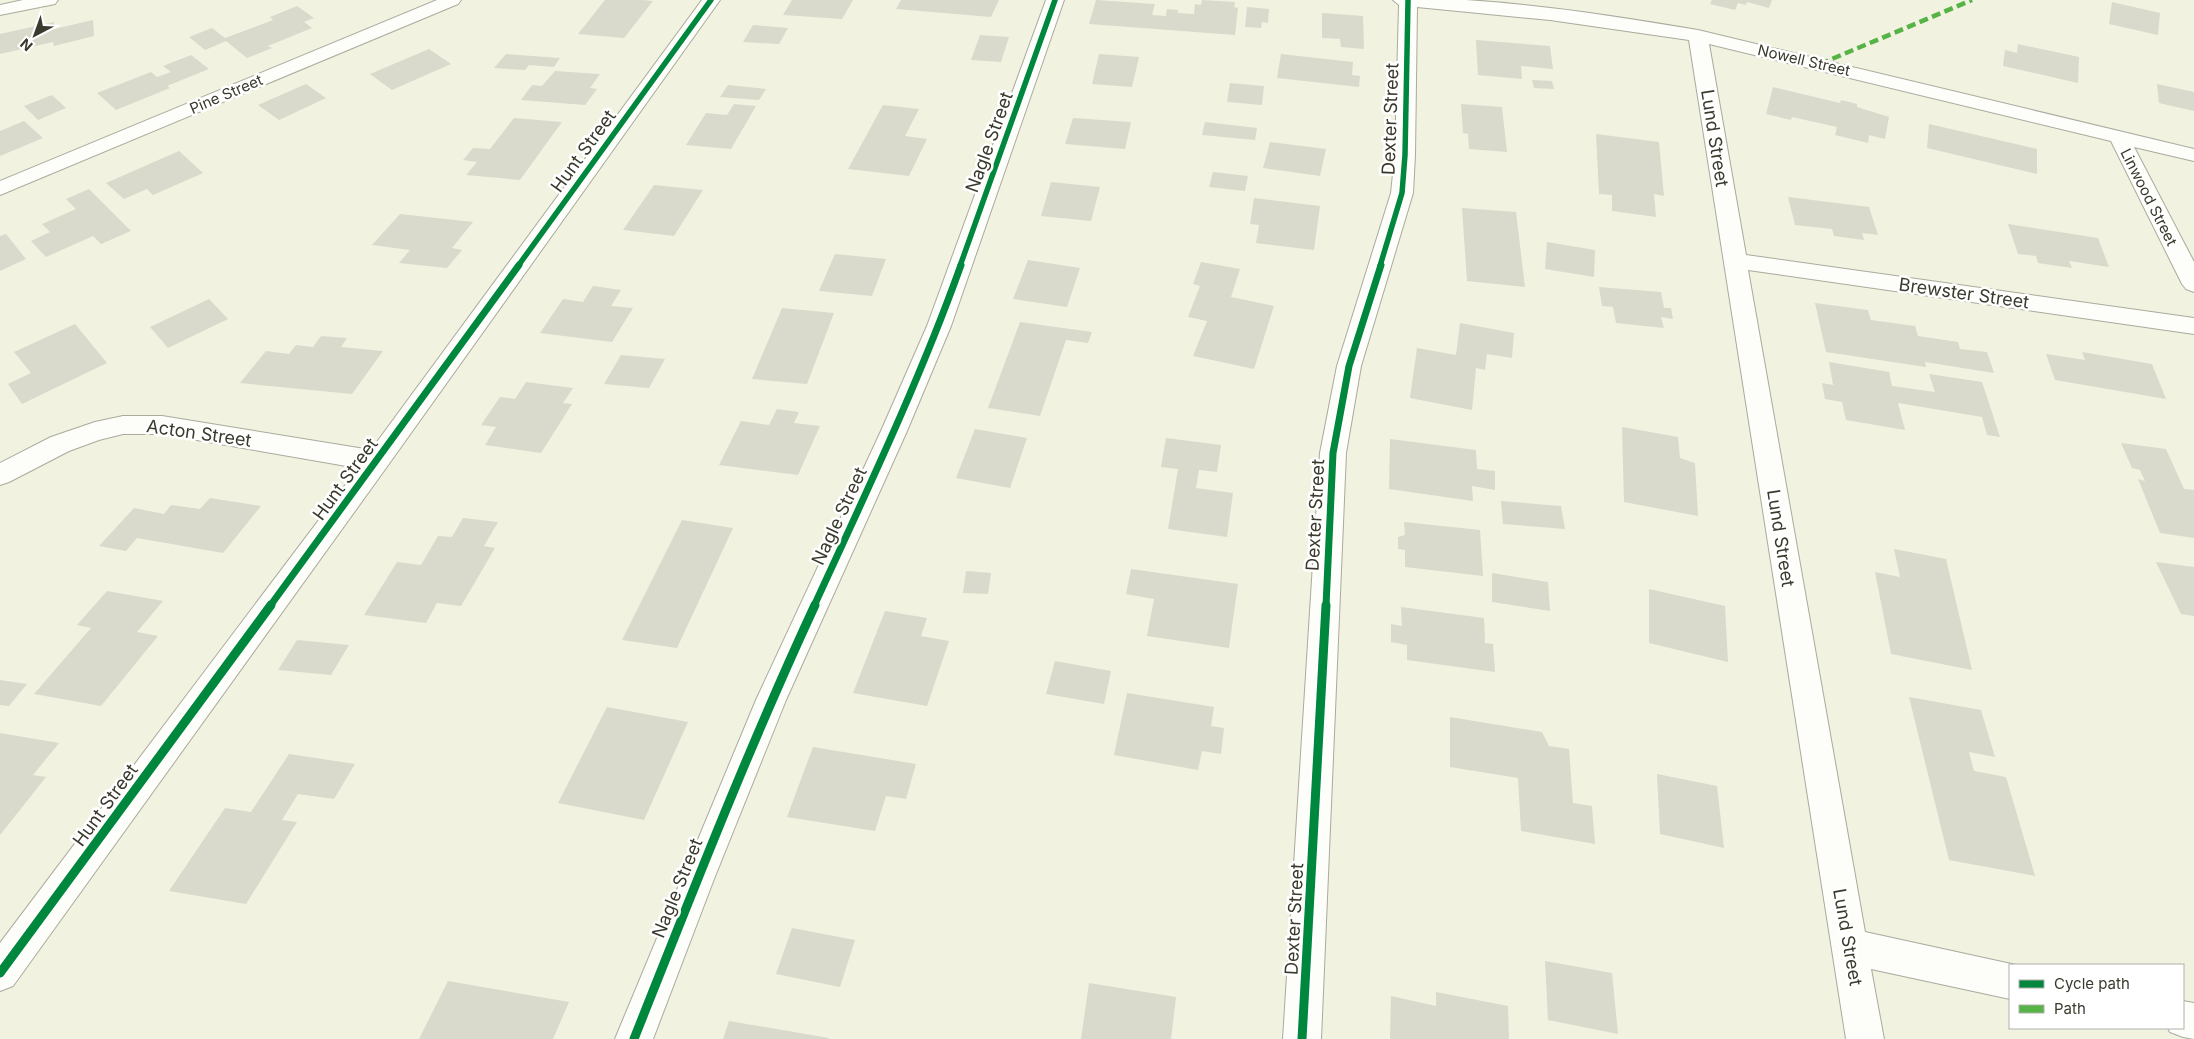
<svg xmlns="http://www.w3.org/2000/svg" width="2194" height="1039" viewBox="0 0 2194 1039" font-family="Inter,sans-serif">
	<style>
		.building { fill: #dadacc }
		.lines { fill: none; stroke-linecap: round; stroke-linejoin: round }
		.minor-casing { stroke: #aaaa9d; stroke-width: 2 }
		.minor { fill: #fdfdfa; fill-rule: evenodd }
		.quiet { stroke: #56b346; stroke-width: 4.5; stroke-dasharray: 9 4.5; stroke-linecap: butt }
		.cycleway-far2-casing { stroke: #fff; stroke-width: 8 }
		.cycleway-far1-casing { stroke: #fff; stroke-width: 10 }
		.cycleway-casing { stroke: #fff; stroke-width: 12 }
		.cycleway-far2 { stroke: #00873e; stroke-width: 5.5 }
		.cycleway-far1 { stroke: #00873e; stroke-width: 7 }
		.cycleway { stroke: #00873e; stroke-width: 9 }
		.labels { text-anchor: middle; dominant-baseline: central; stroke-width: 5; stroke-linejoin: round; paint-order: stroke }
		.far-street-label { font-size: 15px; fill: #39392c; stroke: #fff }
		.street-label { font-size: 18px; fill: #39392c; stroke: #fff }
	</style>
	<rect width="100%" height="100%" fill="#f2f2e1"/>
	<g class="building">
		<path d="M605 0H643L653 1 624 38 578 34Z"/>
		<path d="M792 0H853L842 19 783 15Z"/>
		<path d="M901 0H999L991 17 896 9Z"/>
		<path d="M1096 0 1155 4 1152 15 1166 16 1167 9 1178 10V13L1194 14 1195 4 1201 5 1202 0 1235 2 1234 7 1238 8 1235 35 1089 24Z"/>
		<path d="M1712 0H1772L1769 8 1747 2 1746 5 1738 3 1735 10 1710 4Z"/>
		<path d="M2112 2 2160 13 2158 35 2109 24Z"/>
		<path d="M297 6 314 18 304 22 312 28 268 46 272 48 247 58 226 41 205 50 189 37 212 28 225 38 273 20 270 17Z"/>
		<path d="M1247 7 1269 9 1268 23 1262 22 1261 28 1245 27Z"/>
		<path d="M1322 13 1363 16 1364 49 1341 47 1340 39 1322 38Z"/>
		<path d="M93 20 94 36 54 46 53 42 0 54V34L54 22V29Z"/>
		<path d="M753 25 788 28 779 44 743 42Z"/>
		<path d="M980 35 1009 37 1001 62 971 60Z"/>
		<path d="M1476 40 1550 46 1553 69 1521 66 1522 79 1478 75Z"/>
		<path d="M2018 44 2079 57 2078 83 2003 66 2005 50 2017 53Z"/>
		<path d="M429 49 451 64 392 90 370 74Z"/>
		<path d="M506 54 560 58 554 67 529 65 525 70 494 68Z"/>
		<path d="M1099 54 1139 57 1132 87 1092 84Z"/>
		<path d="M1281 54 1353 62 1352 75 1360 76 1359 87 1277 78Z"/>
		<path d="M191 55 209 69 167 86 170 88 116 110 97 93 151 72 157 77 171 72 163 66Z"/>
		<path d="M555 71 600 74 590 88 597 89 585 105 521 100 532 85 542 86Z"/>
		<path d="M1532 80 1552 81 1554 89 1534 88Z"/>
		<path d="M1230 83 1264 86 1262 105 1227 102Z"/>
		<path d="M306 84 326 98 279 120 258 105Z"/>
		<path d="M2157 84 2194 92V111L2159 103Z"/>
		<path d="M728 85 766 89 759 100 720 97Z"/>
		<path d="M1773 87 1840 103 1841 100 1857 104V107L1889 117 1885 139 1869 135 1868 143 1835 135 1837 127 1792 117 1791 120 1766 114Z"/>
		<path d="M52 95 66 108 38 120 24 106Z"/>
		<path d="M734 104 756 106 731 149 686 145 706 113 727 115Z"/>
		<path d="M1461 104 1502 107 1507 152 1469 149 1468 134 1463 133Z"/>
		<path d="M883 105 919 109 905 136 927 139 909 176 848 169Z"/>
		<path d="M514 118 562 122 520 180 466 175 477 162 463 160 473 148 490 149Z"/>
		<path d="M1073 118 1131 122 1125 149 1065 144Z"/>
		<path d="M24 121 43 138 0 156V131Z"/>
		<path d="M1205 122 1257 128 1255 140 1202 135Z"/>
		<path d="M1929 124 2037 149V174L1927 148Z"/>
		<path d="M1596 134 1659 142 1664 196 1654 194 1656 217 1612 211V195L1599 194Z"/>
		<path d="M1270 142 1326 149 1320 176 1263 168Z"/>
		<path d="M179 151 203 173 153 195 147 189 124 199 106 183Z"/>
		<path d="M1213 172 1248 176 1245 191 1209 187Z"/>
		<path d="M1051 182 1100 187 1091 221 1041 216Z"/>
		<path d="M654 185 703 190 674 236 623 230Z"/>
		<path d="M89 189 131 231 101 244 93 236 46 257 31 241 50 232 42 224 76 209 66 199Z"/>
		<path d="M1788 197 1869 207 1878 235 1862 233 1864 240 1834 236 1832 229 1795 225Z"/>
		<path d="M1254 198 1320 206 1314 250 1256 243 1259 225 1250 224Z"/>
		<path d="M1462 208 1516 212 1525 287 1467 281Z"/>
		<path d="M400 214 473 222 452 248 462 250 447 268 399 263 410 250 372 245Z"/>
		<path d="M2008 224 2098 238 2109 267 2069 261 2072 268 2038 263 2036 256 2018 254Z"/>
		<path d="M6 234 26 259 0 271V236Z"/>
		<path d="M1547 242 1595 250 1594 277 1545 269Z"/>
		<path d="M835 254 886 259 872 296 819 291Z"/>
		<path d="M1028 260 1080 268 1067 307 1013 299Z"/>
		<path d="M1201 262 1240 269 1231 297 1274 306 1254 369 1193 356 1207 321 1188 317 1200 286 1193 284Z"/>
		<path d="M593 286 621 290 611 306 633 308 612 342 540 333 563 299 583 302Z"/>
		<path d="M1599 287 1661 292 1664 308H1671L1673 319 1661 317 1664 328 1616 323 1613 307 1602 306Z"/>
		<path d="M209 299 228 319 168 348 150 327Z"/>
		<path d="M1815 303 1868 310 1871 320 1915 326 1918 336 1958 342 1960 349 1987 352 1994 373 1925 362 1926 367 1826 352Z"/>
		<path d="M782 308 834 313 807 384 752 379Z"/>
		<path d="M1020 322 1092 332 1088 343 1066 340 1040 416 988 408Z"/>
		<path d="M1460 323 1514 333 1512 358 1487 354 1485 370 1476 368 1472 410 1410 398 1417 348 1456 355Z"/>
		<path d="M75 324 107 363 22 404 8 384 31 373 14 352Z"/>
		<path d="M321 336 347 338 341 347 383 351 352 394 240 383 266 351 289 354 296 345 313 347Z"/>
		<path d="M2082 352 2152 364 2166 399 2055 380 2046 354 2085 360Z"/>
		<path d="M621 355 665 359 649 388 604 384Z"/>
		<path d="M1829 362 1889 372 1892 386 1935 392 1929 374 1982 382 2000 437 1987 435 1982 417 1898 403 1905 430 1846 420 1842 402 1825 399 1822 383 1833 385Z"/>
		<path d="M526 382 573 388 563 403 572 404 541 453 485 445 496 427 481 425 500 397 515 399Z"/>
		<path d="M777 409 799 412 794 423 820 426 798 475 719 465 741 421 769 425Z"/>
		<path d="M1622 427 1678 437 1680 458 1695 463 1698 516 1624 502Z"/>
		<path d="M975 429 1027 438 1010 488 956 478Z"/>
		<path d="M1166 438 1221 445 1217 472 1199 470 1196 488 1233 493 1227 537 1168 529 1178 469 1161 467Z"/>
		<path d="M1390 439 1476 450 1477 469 1495 471V490L1472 486 1473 501 1389 489Z"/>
		<path d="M2121 443 2166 449 2184 489 2194 490V538L2160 533 2138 479 2145 481 2140 470 2132 468Z"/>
		<path d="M210 498 261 506 223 553 137 538 126 551 99 546 134 508 164 514 171 505 200 509Z"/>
		<path d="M1501 501 1561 506 1565 529 1503 524Z"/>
		<path d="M463 518 498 522 484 546 495 548 461 606 437 603 426 623 364 615 397 562 421 565 438 536 452 537Z"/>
		<path d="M682 520 733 528 677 648 622 640Z"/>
		<path d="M1404 522 1480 530 1483 576 1405 567V550L1398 549V537L1405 535Z"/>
		<path d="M1894 549 1946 559 1972 670 1891 654 1875 572 1900 577Z"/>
		<path d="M2156 562 2194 567V616L2181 614Z"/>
		<path d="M1131 569 1238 584 1229 648 1147 636 1154 599 1126 594Z"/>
		<path d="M966 571 991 573 988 594 963 593Z"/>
		<path d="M1492 573 1548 582 1550 611 1492 602Z"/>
		<path d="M1649 589 1725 606 1728 662 1649 643Z"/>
		<path d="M107 591 163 601 137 632 158 636 101 706 34 694 91 628 77 625Z"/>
		<path d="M1401 607 1484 618 1485 643 1493 644 1495 672 1407 660V645L1391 642V624L1402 626Z"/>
		<path d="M885 611 927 618 921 636 949 641 927 706 853 693Z"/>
		<path d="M297 640 349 645 331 675 278 670Z"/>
		<path d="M1055 661 1111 671 1104 704 1046 694Z"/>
		<path d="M0 680 27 684 9 706 0 705Z"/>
		<path d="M1127 693 1214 707 1211 726 1224 728 1221 754 1202 751 1198 770 1114 755Z"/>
		<path d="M1909 697 1981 710 1995 757 1969 752 1974 771 2006 777 2035 876 1949 860Z"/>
		<path d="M607 707 688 722 644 820 558 803Z"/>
		<path d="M1450 717 1542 732 1549 746 1569 749 1573 803 1592 806 1595 844 1521 831 1518 778 1450 767Z"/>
		<path d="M0 733 59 743 33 775 46 777 0 835Z"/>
		<path d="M813 747 916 764 906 799 886 796 875 831 787 817Z"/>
		<path d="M289 754 355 764 334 799 298 794 282 820 297 822 246 904 169 891 225 808 251 812Z"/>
		<path d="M1657 774 1717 786 1724 848 1660 834Z"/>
		<path d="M792 928 855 940 840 987 776 974Z"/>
		<path d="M1545 961 1612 973 1618 1034 1548 1020Z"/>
		<path d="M448 981 569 1002 553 1039H419Z"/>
		<path d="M1089 983 1176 997 1171 1039H1081Z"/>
		<path d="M1436 992 1508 1006 1509 1039H1390L1391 996 1436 1006Z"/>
		<path d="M729 1021 829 1038V1039H723Z"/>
	</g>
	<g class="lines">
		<g class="minor-casing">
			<g id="minor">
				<path d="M23 0H58L55 4 0 15V5Z"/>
				<path d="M437 0H461L458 4 0 195V181Z"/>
				<path d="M702 0H720L386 468 13 986 0 991V943L358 468 162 434H123L99 440 69 451 9 482 0 485V463L51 437 95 422 123 416H162L371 450Z"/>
				<path d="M1046 0H1064L951 326 907 431 786 700 714 879 653 1039H615L756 700 881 431 927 326Z"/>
				<path d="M1393 0C1417 0 1442 0 1466 0 1544 5 1621 17 1698 30L2194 149V161L2134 147 2194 262V292L2186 289 2182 284 2111 141 1709 44 1746 255 2194 318V334L1748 270 1865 932 2016 965H2010V999L1871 969 1884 1039H1846L1689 40 1550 20 1417 7 1415 155 1413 193 1361 366 1346 453 1321 1039H1283L1320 453 1337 366 1391 193 1395 155 1399 5Z"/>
				<path d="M2183 1001 2194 1003V1039L2183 1037 2170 1032 2168 1028H2183Z"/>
			</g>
		</g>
		<use href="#minor" class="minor"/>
		<path class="quiet" d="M1820 64 1972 0"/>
		<g class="cycleway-far2-casing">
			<g id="cycleway-far2">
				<path d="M518 266 711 0"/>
				<path d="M960 266 1055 0"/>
				<path d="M1380 266 1402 193 1405 155 1408 1"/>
			</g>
		</g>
		<g class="cycleway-far1-casing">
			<g id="cycleway-far1">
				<path d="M270 606 519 265"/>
				<path d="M814 606C866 493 919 382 961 265"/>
				<path d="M1326 606 1333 453 1349 366 1381 265"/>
			</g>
		</g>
		<g class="cycleway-casing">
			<g id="cycleway">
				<path d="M0 973 271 605"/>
				<path d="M634 1039C692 893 749 747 815 605"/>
				<path d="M1302 1039 1326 605"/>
			</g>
		</g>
		<use href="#cycleway-far2" class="cycleway-far2"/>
		<use href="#cycleway-far1" class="cycleway-far1"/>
		<use href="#cycleway" class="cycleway"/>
	</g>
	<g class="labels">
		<g class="far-street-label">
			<text transform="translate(1804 60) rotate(13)">Nowell Street</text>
			<text transform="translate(226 94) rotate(-23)">Pine Street</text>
			<text transform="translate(2149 197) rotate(63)">Linwood Street</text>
		</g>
		<g class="street-label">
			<text transform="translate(1390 119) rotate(-88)">Dexter Street</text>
			<text transform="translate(1715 138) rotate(81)">Lund Street</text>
			<text transform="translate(989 142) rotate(-70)">Nagle Street</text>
			<text transform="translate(583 151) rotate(-54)">Hunt Street</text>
			<text transform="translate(1964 293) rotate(8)">Brewster Street</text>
			<text transform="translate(199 433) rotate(8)">Acton Street</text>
			<text transform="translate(345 479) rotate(-54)">Hunt Street</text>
			<text transform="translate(1315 515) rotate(-87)">Dexter Street</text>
			<text transform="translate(839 516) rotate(-65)">Nagle Street</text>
			<text transform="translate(1781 538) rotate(81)">Lund Street</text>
			<text transform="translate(105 805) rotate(-54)">Hunt Street</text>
			<text transform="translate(677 888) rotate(-68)">Nagle Street</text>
			<text transform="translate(1294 919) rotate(-87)">Dexter Street</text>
			<text transform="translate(1848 937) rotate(80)">Lund Street</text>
		</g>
	</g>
	<rect x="2009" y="964" width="175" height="65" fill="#ffffff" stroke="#b0b0ab"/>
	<rect x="2019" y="980" width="25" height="8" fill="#00873e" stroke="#b0b0ab"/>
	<text x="2054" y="989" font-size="15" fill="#39392c">Cycle path</text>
	<rect x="2019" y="1005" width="25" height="8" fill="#56b346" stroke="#b0b0ab"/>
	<text x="2054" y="1014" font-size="15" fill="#39392c">Path</text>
	<g transform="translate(35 35) rotate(221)" stroke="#ffffff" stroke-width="4" paint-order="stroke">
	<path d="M0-4L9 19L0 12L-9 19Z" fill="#39392c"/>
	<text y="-8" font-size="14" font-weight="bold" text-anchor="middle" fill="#39392c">N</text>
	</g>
</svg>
